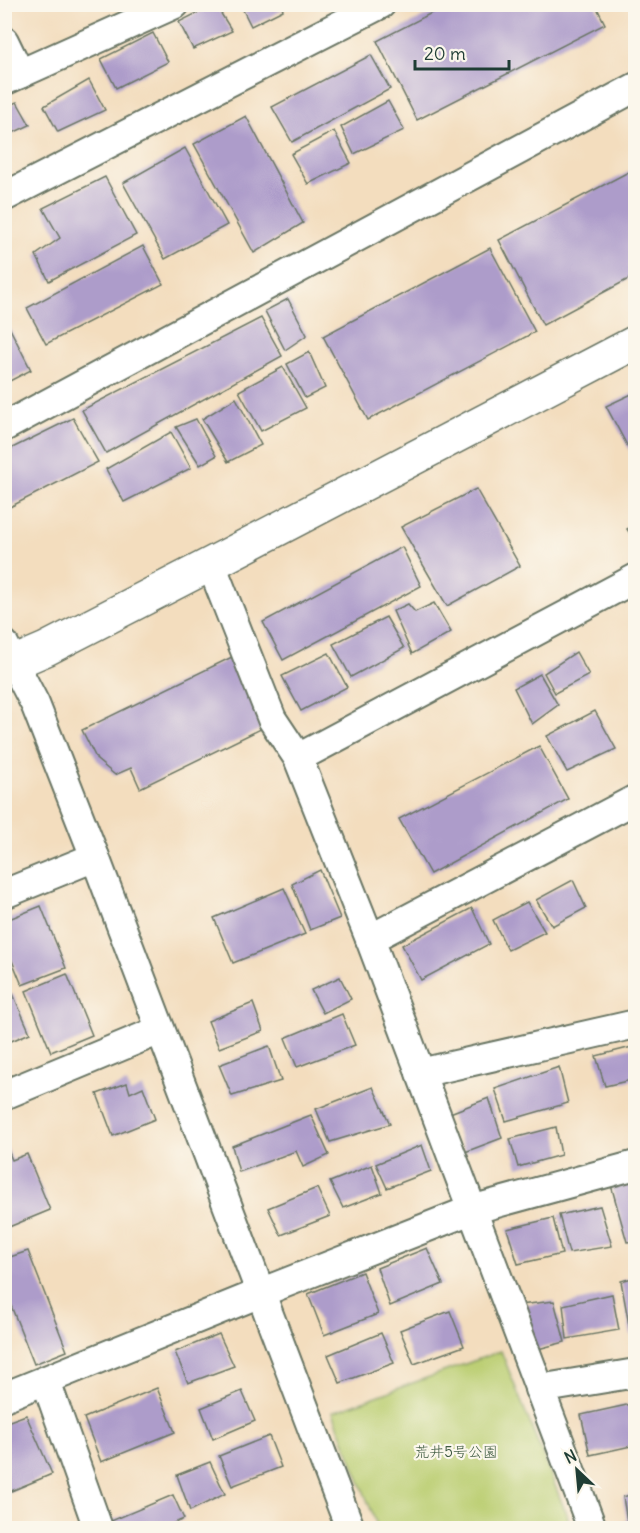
<svg xmlns="http://www.w3.org/2000/svg" width="640" height="1533" viewBox="0 0 640 1533" font-family="Delius,'Klee One',sans-serif">
	<style>
		.green { fill: #bacd70; stroke: #6c8552; stroke-width: 1.5 }
		.building { fill: #ad9cca }
		.lines { fill: none; stroke-linecap: round; stroke-linejoin: round }
		.street-casing { stroke: #697564; stroke-width: 32 }
		.secondary-casing { stroke: #697564; stroke-width: 36 }
		.street { stroke: #fff; stroke-width: 28 }
		.secondary { stroke: #fff; stroke-width: 33 }
		.labels { text-anchor: middle; dominant-baseline: central; stroke-width: 4.5; stroke-linejoin: round; paint-order: stroke }
		.park-label { font-size: 15px; fill: #3e5a40; stroke: #fbf7ec }
	</style>
	<rect width="100%" height="100%" fill="#fbf7ec"/>
	<filter id="ink" filterUnits="userSpaceOnUse"><feTurbulence type="fractalNoise" baseFrequency=".0167" numOctaves="2"/><feDisplacementMap in="SourceGraphic" scale="12" xChannelSelector="R" yChannelSelector="G"/><feConvolveMatrix kernelMatrix="1 2 1 2 8 2 1 2 1" color-interpolation-filters="sRGB"/></filter>
	<filter id="wash" filterUnits="userSpaceOnUse"><feTurbulence type="fractalNoise" baseFrequency=".008" numOctaves="4" result="noise"/><feDisplacementMap in="SourceGraphic" scale="24" xChannelSelector="R" yChannelSelector="G"/><feGaussianBlur stdDeviation="1.35" result="paint"/><feColorMatrix in="noise" values="0 0 0 0 0 0 0 0 0 0 0 0 0 0 0 0 0 1.4 0 .05"/><feComposite in="paint" operator="in"/></filter>
	<g filter="url(#wash)">
		<rect width="100%" height="100%" fill="#f3ddbe"/>
		<path class="green" d="M501 1351 572 1528H378L333 1412Z"/>
		<g id="blocks">
			<g class="building">
				<path d="M215 4 232 31 193 49 179 22Z"/>
				<path d="M240 4H281L283 10 251 26Z"/>
				<path d="M449 4H595L605 24 417 120 377 41Z"/>
				<path d="M153 33 168 62 116 88 101 59Z"/>
				<path d="M371 55 390 89 292 142 272 107Z"/>
				<path d="M89 80 105 110 58 132 44 106Z"/>
				<path d="M388 101 404 130 354 154 341 127Z"/>
				<path d="M17 102 30 125 4 137V107Z"/>
				<path d="M246 116 303 223 254 253 194 144Z"/>
				<path d="M334 131 351 163 308 184 291 154Z"/>
				<path d="M185 148 227 225 165 259 123 183Z"/>
				<path d="M636 168V275L543 325 499 240Z"/>
				<path d="M105 177 136 235 49 281 36 255 60 238 43 208Z"/>
				<path d="M143 246 163 284 46 344 27 308Z"/>
				<path d="M490 248 535 332 368 420 323 336Z"/>
				<path d="M288 299 307 335 285 350 265 311Z"/>
				<path d="M4 317 31 370 4 384Z"/>
				<path d="M261 318 282 356 106 453 82 410Z"/>
				<path d="M309 352 325 388 305 398 287 364Z"/>
				<path d="M283 367 306 408 261 431 239 391Z"/>
				<path d="M636 392V462L606 406Z"/>
				<path d="M236 398 261 445 228 462 202 419Z"/>
				<path d="M73 418 98 462 4 510V452Z"/>
				<path d="M196 419 216 456 200 465 176 427Z"/>
				<path d="M171 432 191 468 124 502 106 469Z"/>
				<path d="M476 489 520 566 447 606 401 527Z"/>
				<path d="M636 524V543L627 529Z"/>
				<path d="M402 547 421 586 283 660 263 622Z"/>
				<path d="M434 603 451 632 412 654 393 611 408 604 415 612Z"/>
				<path d="M386 617 404 648 351 677 333 644Z"/>
				<path d="M576 652 589 675 555 693 544 673Z"/>
				<path d="M329 653 347 687 301 711 282 676Z"/>
				<path d="M236 655 269 725 140 788 131 768 115 775 97 760 82 730Z"/>
				<path d="M540 674 558 705 532 724 514 688Z"/>
				<path d="M595 711 616 749 567 772 547 736Z"/>
				<path d="M539 746 568 799 430 874 399 819Z"/>
				<path d="M320 870 340 918 310 930 292 884Z"/>
				<path d="M573 880 586 908 552 926 536 900Z"/>
				<path d="M284 888 305 934 233 963 214 918Z"/>
				<path d="M527 902 545 932 508 950 493 920Z"/>
				<path d="M41 906 66 968 22 985 4 941V921Z"/>
				<path d="M472 908 489 944 421 980 402 945Z"/>
				<path d="M67 974 92 1035 51 1052 26 991Z"/>
				<path d="M5 977 10 989 5 991Z"/>
				<path d="M340 977 351 999 323 1013 311 990Z"/>
				<path d="M13 994 30 1033 4 1044V998Z"/>
				<path d="M253 1003 263 1031 219 1048 208 1021Z"/>
				<path d="M342 1014 355 1045 297 1067 285 1038Z"/>
				<path d="M269 1046 281 1081 232 1096 219 1065Z"/>
				<path d="M636 1046V1079L605 1086 596 1056Z"/>
				<path d="M559 1067 568 1103 506 1121 495 1089Z"/>
				<path d="M127 1083 130 1093 143 1087 155 1119 113 1136 97 1094Z"/>
				<path d="M373 1087 390 1124 330 1142 316 1109Z"/>
				<path d="M489 1098 502 1138 465 1152 450 1113Z"/>
				<path d="M311 1115 329 1155 303 1167 296 1151 239 1172 232 1146Z"/>
				<path d="M556 1127 561 1155 518 1167 510 1139Z"/>
				<path d="M5 1143 12 1160 27 1154 50 1210 4 1229Z"/>
				<path d="M422 1145 431 1171 387 1188 376 1164Z"/>
				<path d="M372 1165 382 1193 343 1208 330 1182Z"/>
				<path d="M636 1179V1241L627 1242 611 1185Z"/>
				<path d="M317 1188 330 1216 281 1235 268 1208Z"/>
				<path d="M600 1206 612 1246 569 1253 559 1215Z"/>
				<path d="M553 1218 562 1254 518 1264 507 1229Z"/>
				<path d="M427 1248 443 1284 390 1306 377 1268Z"/>
				<path d="M28 1251 67 1351 34 1364 4 1288V1259Z"/>
				<path d="M362 1272 378 1314 324 1335 308 1294Z"/>
				<path d="M636 1277V1336H631L621 1281Z"/>
				<path d="M612 1294 619 1330 567 1339 563 1305Z"/>
				<path d="M554 1301 565 1342 534 1350 520 1305Z"/>
				<path d="M450 1311 464 1346 414 1364 400 1330Z"/>
				<path d="M381 1333 394 1363 340 1383 328 1355Z"/>
				<path d="M219 1334 234 1366 188 1383 175 1352Z"/>
				<path d="M157 1388 175 1432 101 1462 84 1418Z"/>
				<path d="M242 1391 255 1421 213 1439 201 1408Z"/>
				<path d="M636 1403V1445L590 1455 581 1415Z"/>
				<path d="M26 1415 52 1474 4 1494V1423Z"/>
				<path d="M269 1436 281 1467 232 1486 219 1456Z"/>
				<path d="M210 1462 225 1494 190 1511 177 1475Z"/>
				<path d="M636 1493V1528H620L619 1523 627 1521 623 1497Z"/>
				<path d="M173 1495 184 1519 162 1528H115L111 1521Z"/>
			</g>
		</g>
	</g>
	<g filter="url(#ink)">
		<use href="#blocks" fill-opacity="0" stroke="#697564" stroke-width="1.5"/>
		<g class="lines">
			<g class="street-casing">
				<g id="street">
					<path d="M4 41 20 74"/>
					<path d="M4 81 175 4"/>
					<path d="M4 197 381 4"/>
					<path d="M4 427 636 87"/>
					<path d="M211 564 272 719 298 758 370 939 592 1528"/>
					<path d="M4 644 35 704 95 857 350 1528"/>
					<path d="M298 758 636 578"/>
					<path d="M4 894 95 857"/>
					<path d="M370 939 636 799"/>
					<path d="M420 1073 636 1024"/>
					<path d="M4 1095 148 1035 160 1029"/>
					<path d="M46 1381 98 1528"/>
					<path d="M539 1389 636 1373"/>
					<path d="M4 1397 275 1287 471 1210 636 1165"/>
				</g>
			</g>
			<g class="secondary-casing">
				<path id="secondary" d="M4 667 46 649 211 564 636 342"/>
			</g>
			<use href="#street" class="street"/>
			<use href="#secondary" class="secondary"/>
		</g>
	</g>
	<g class="labels">
		<g class="park-label">
			<text x="456" y="1451">荒井5号公園</text>
		</g>
	</g>
	<rect width="640" height="1533" fill="none" stroke="#fbf7ec" stroke-width="24"/>
	<g transform="translate(577 1470) rotate(334)" stroke="#fbf7ec" stroke-width="4.5" paint-order="stroke">
	<path d="M0-4.5L10 22L0 15L-10 22Z" fill="#1f3d34"/>
	<text y="-9" font-size="16" font-weight="bold" text-anchor="middle" fill="#1f3d34">N</text>
	</g>
	<path d="M415 60v9h94v-9" fill="none" stroke="#1f3d34" stroke-width="3"/>
	<text x="424" y="60" font-size="18" fill="#1f3d34" stroke="#fbf7ec" stroke-width="4.5" paint-order="stroke">20 m</text>
</svg>
